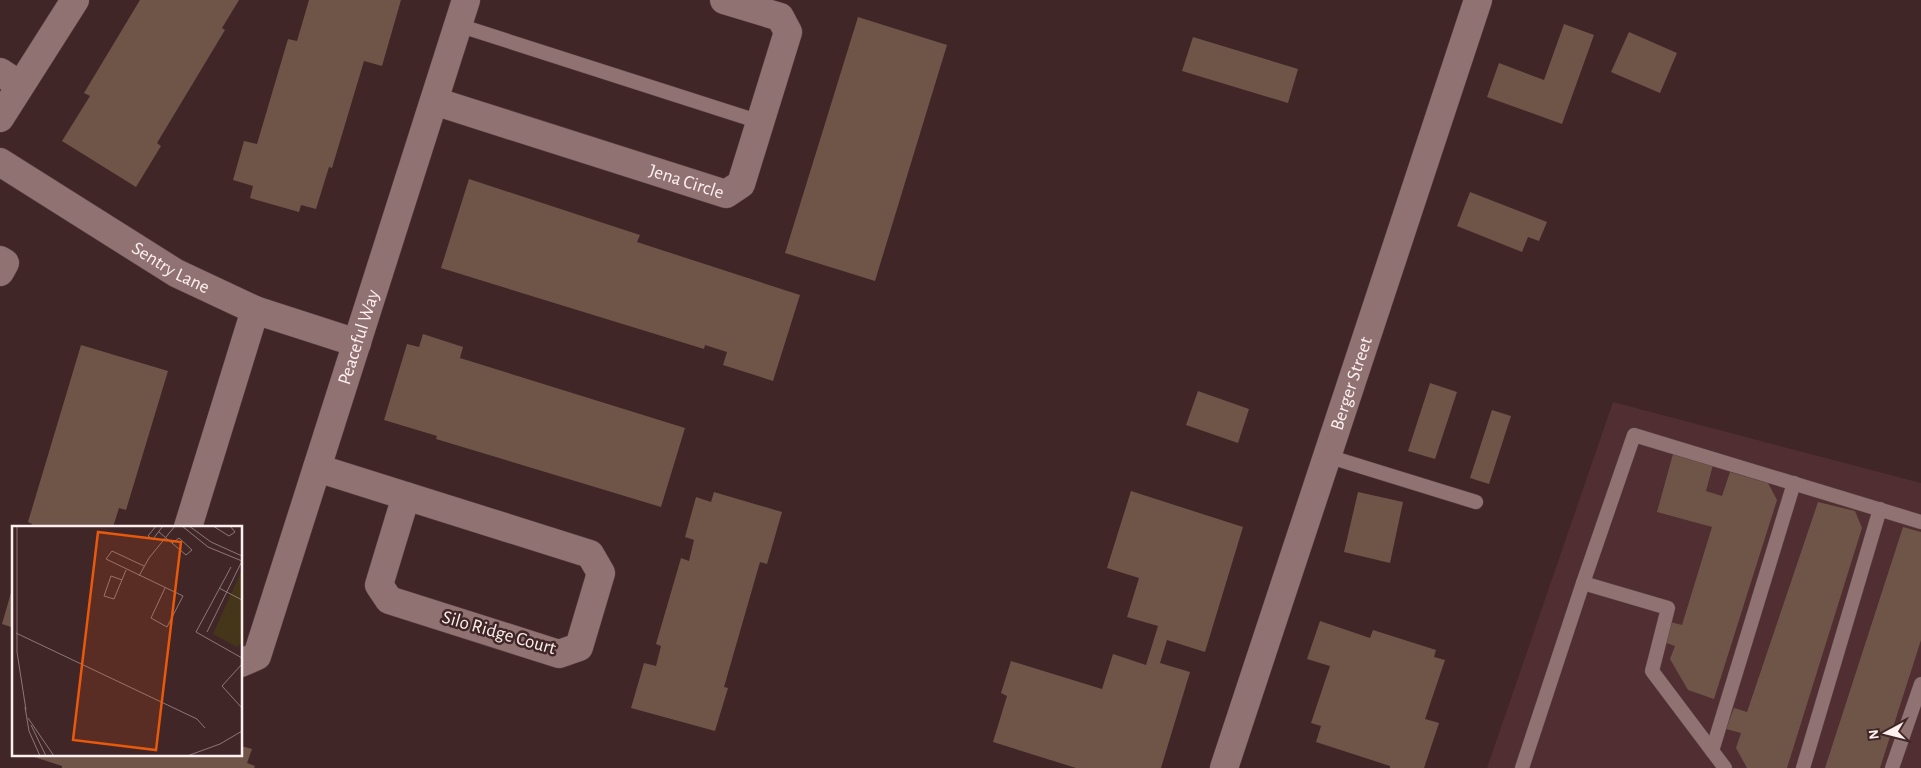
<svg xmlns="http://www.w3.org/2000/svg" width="1921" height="768" viewBox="0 0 1921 768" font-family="'Alegreya Sans',sans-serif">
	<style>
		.built { fill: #502e31 }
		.building { fill: #6e5548 }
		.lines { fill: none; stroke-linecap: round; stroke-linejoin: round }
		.service-casing { stroke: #5a4446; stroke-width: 15 }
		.minor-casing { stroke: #5a4446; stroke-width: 29 }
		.service { stroke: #917273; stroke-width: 14 }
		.minor { stroke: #917273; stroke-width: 28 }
		.labels { text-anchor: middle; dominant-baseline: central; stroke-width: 5; stroke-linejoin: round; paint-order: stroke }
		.street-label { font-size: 19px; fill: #fff0f0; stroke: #402627 }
		.inset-road { fill: none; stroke: #8c7777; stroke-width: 1 }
		.view { fill: #e8590c; fill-opacity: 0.15; stroke: #e8590c; stroke-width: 2.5 }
		.inset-edge { fill: none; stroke: #fff0f0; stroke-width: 2.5 }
	</style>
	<rect width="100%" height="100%" fill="#402627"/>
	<path class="built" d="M1613 402 1921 483V768H1487Z"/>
	<g class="building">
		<path d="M140 0H239L222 28 225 30 157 143 161 146 136 187 62 141 90 96 84 93Z"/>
		<path d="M309 0H401L382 66 364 61 332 168 329 167 316 209 301 205 299 212 250 198 253 186 233 180 244 141 257 144 288 39 297 41Z"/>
		<path d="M858 17 947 45 875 281 785 253Z"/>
		<path d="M1564 24 1594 35 1562 124 1487 97 1499 63 1544 80Z"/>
		<path d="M1629 32 1677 53 1660 93 1611 72Z"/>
		<path d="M1193 37 1298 69 1288 103 1182 71Z"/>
		<path d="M469 179 640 235 637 242 800 295 773 381 723 365 727 352 705 345 704 349 441 268Z"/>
		<path d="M1470 192 1547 222 1539 241 1528 237 1522 252 1457 226Z"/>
		<path d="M423 334 463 347 460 358 685 428 661 507 436 439 437 436 384 420 407 344 419 347Z"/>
		<path d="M81 345 168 371 126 510 119 508 113 527H31L32 524 28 522Z"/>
		<path d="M1430 383 1457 392 1435 459 1408 451Z"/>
		<path d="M1198 391 1249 409 1238 443 1186 425Z"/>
		<path d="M1492 410 1511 416 1489 484 1470 478Z"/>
		<path d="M1673 454 1713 465 1706 491 1722 496 1730 472 1768 483 1777 500 1714 699 1688 690 1670 659 1675 646 1661 641 1667 621 1682 625 1712 527 1657 512Z"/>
		<path d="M1131 491 1243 527 1205 652 1167 640 1160 663 1190 672 1161 768H1076L993 742 1007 696 1001 693 1011 661 1102 689 1113 654 1146 665 1158 626 1127 617 1139 578 1107 568Z"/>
		<path d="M714 492 782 512 767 564 760 562 724 687 728 688 715 731 631 708 644 663 656 666 661 646 656 644 681 558 689 561 694 540 685 537 696 497 711 502Z"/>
		<path d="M1358 492 1403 502 1390 563 1344 552Z"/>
		<path d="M1818 502 1855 511 1862 528 1787 768H1747L1736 748 1741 733 1726 729 1734 708 1747 712Z"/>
		<path d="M1903 527 1921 532V640L1880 768H1825Z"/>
		<path d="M13 586H14V628L2 624Z"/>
		<path d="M1320 621 1370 638 1373 630 1436 650 1434 657 1445 660 1425 719 1439 723 1424 768H1390V766L1316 742 1321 726 1311 723 1330 666 1307 659Z"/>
		<path d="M241 746 252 749 247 763 255 766 254 768H62V766L28 755 241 754Z"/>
	</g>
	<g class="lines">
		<g class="service-casing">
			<g id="service">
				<path d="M458 25 760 122"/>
				<path d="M1327 456 1476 502"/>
				<path d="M1583 583 1668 608 1652 671 1725 768"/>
				<path d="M1712 751 1794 483"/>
				<path d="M1522 768 1583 583 1634 435 1921 522"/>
				<path d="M1803 768 1880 509"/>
				<path d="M1892 768 1921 684"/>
			</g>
		</g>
		<g class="minor-casing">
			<g id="minor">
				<path d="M0 72 20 85"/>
				<path id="s1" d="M434 101 726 194 741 184 788 32 780 17 724 0"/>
				<path d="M0 118 75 0"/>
				<path id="s2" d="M0 162 176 273 255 310 357 343"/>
				<path d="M0 260 5 263 0 272"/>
				<path d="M317 468 590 554 601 573 579 647 559 654 389 600 379 585 406 496"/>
				<path d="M188 527 255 310"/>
				<path id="s3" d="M241 663 257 656 466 0"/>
				<path id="s4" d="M1224 768 1478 0"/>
			</g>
		</g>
		<use href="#service" class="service"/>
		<use href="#minor" class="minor"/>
	</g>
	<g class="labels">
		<g class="street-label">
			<text stroke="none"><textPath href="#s1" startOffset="265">Jena Circle</textPath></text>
			<text stroke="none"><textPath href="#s2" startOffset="201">Sentry Lane</textPath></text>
			<text stroke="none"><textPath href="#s3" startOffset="352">Peaceful Way</textPath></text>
			<text stroke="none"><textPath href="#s4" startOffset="405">Berger Street</textPath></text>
			<text transform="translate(499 633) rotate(16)">Silo Ridge Court</text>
		</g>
	</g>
	<g transform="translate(12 526)">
		<rect width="230" height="230" fill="#402627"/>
		<path d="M230 44V116L225 121 201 108Z" fill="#463619"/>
		<path class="inset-road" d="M5 0V126L14 184M144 0 136 10 141 13 151 0M170 0 196 21 230 35M177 0 199 16 230 30M201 0 217 10 223 6 218 0M147 6 174 29 180 24 167 12 160 17M132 40 100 25 94 33 171 70 155 101 139 92 153 62M219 41 184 106 230 132M127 50 137 32 163 0M110 54 99 50 92 70 102 73 114 44M207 62 230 74M195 106 230 35M4 107 185 193 193 202M230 138 210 160 230 182M13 181 17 205 28 230M16 192 42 230M19 199 34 230M175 230 208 218 230 205"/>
		<path class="view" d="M86 6 169 16 144 224 61 214Z"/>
		<rect width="230" height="230" class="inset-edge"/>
	</g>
	<g transform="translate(1886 733) rotate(263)" stroke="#402627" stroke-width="4" paint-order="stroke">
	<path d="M0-4L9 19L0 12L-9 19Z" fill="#fff0f0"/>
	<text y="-8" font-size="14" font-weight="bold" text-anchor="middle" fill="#fff0f0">N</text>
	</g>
</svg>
